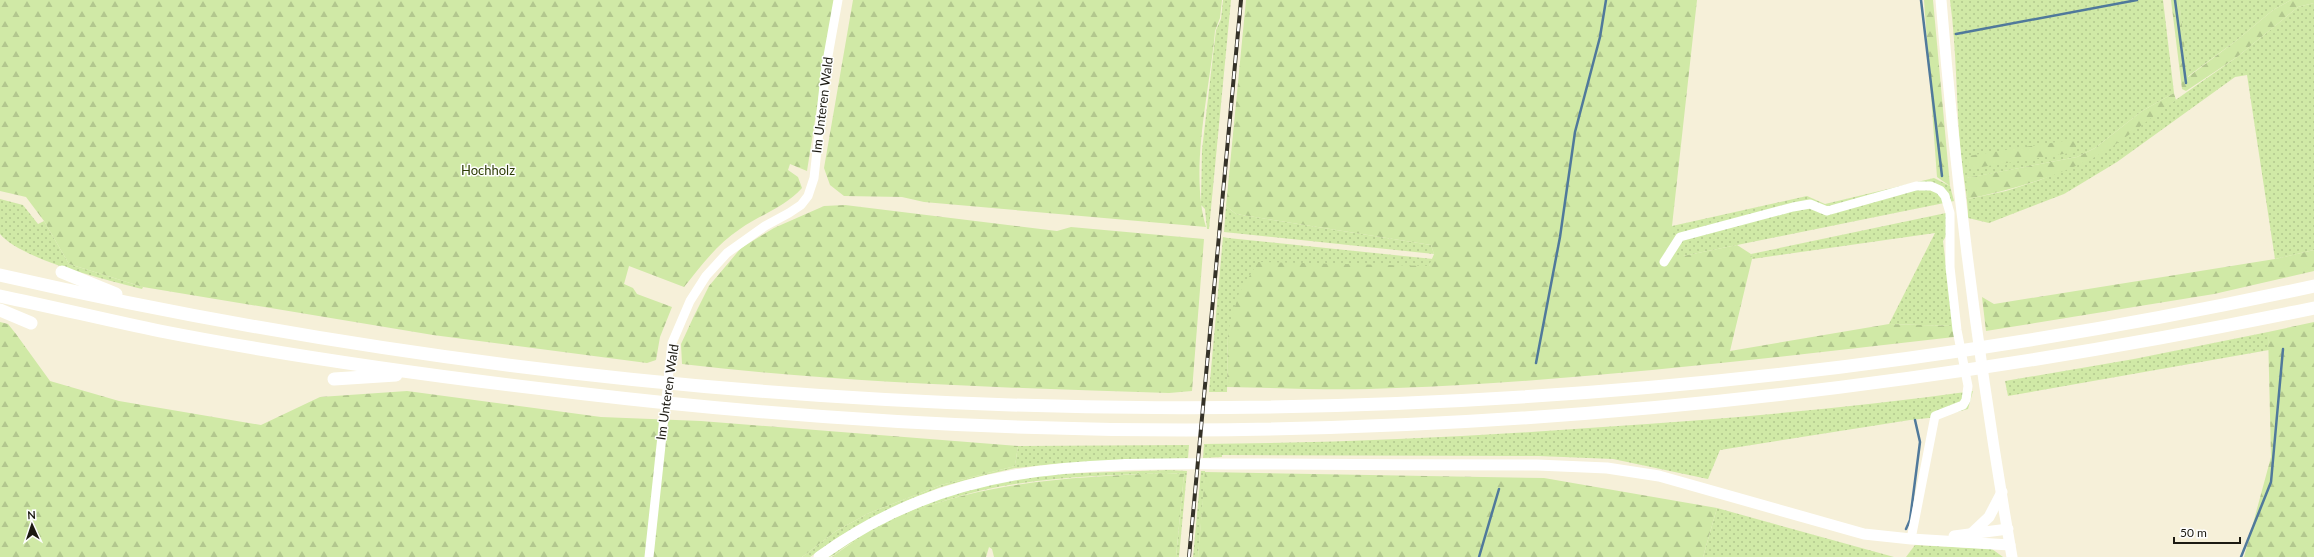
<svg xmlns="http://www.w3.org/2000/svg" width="2314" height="557" viewBox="0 0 2314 557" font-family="Lato,sans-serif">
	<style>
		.grass { fill: url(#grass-dots) }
		.forest { fill: url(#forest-firs) }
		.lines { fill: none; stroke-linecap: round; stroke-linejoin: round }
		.stream { stroke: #50799b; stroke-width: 2.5 }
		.minor { stroke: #fff; stroke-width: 9 }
		.major { stroke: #fff; stroke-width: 11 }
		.highway { stroke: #fff; stroke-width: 13 }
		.rail-casing { stroke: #353228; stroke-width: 4 }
		.rail { stroke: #fff; stroke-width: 2.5; stroke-dasharray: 8; stroke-linecap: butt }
		.labels { text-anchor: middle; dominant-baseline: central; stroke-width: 3; stroke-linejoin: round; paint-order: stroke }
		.street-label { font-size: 13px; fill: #1c1a12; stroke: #fff }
		.park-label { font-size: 13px; fill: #2f3e08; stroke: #fff }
	</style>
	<defs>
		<pattern id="grass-dots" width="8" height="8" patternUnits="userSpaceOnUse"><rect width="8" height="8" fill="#d0e9a6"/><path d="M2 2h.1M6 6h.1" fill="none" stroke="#b2c78e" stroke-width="1.8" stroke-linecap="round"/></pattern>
		<pattern id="forest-firs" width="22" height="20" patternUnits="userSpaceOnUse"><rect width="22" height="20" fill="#d0e9a6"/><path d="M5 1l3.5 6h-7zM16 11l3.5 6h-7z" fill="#b2c78e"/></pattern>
	</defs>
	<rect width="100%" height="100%" fill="#f6f0d9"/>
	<g class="grass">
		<path d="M1223 0H1231L1209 229H1207L1205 209 1201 205 1202 150 1216 30 1221 19Z"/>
		<path d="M1950 0H2163L2174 93 2142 111 2095 148 2077 157 1967 178 1968 199 2006 191 2040 180 2094 157 2237 57 2298 7 2314 3V250L2275 259 2247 75 2235 77 2117 162 2064 194 1989 223 1968 218C1968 197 1963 177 1961 157 1956 104 1957 52 1950 0Z"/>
		<path d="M2179 0H2291L2273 10 2237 40 2187 77Z"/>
		<path d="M1934 178 1950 186 1954 201 1683 256H1672V226L1807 196 1825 204Z"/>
		<path d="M0 199 23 205 38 224 44 221 69 264 143 287 142 289C107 280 22 260 0 234Z"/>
		<path d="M1226 206 1236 214 1431 245 1434 254 1224 232Z"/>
		<path d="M1946 213 1948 233 1943 241 1953 326 1889 324 1935 233 1752 259 1751 254Z"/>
		<path d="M1223 237 1228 238 1433 259 1429 266 1228 331 1227 392H1209Z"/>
		<path d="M2268 332 2269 350 2008 396 2005 381 2134 359Z"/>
		<path d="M1973 391 1968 409 1938 417 1910 420 1720 450 1708 479 1613 459 1539 456 1222 455V457L1203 458 1204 444C1337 443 1470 437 1603 427 1727 419 1850 408 1973 391Z"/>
		<path d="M1189 445 1188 458 1054 464 1015 468 977 477 941 487 906 501 840 536 810 557H802L836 531 869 513 941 485 1015 466 1018 446Z"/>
		<path d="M1169 470 1187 471 1179 557H1176L1184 474 1167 473C1093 476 1018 477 947 500 913 510 879 528 848 545 841 549 835 557 827 557L876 526 945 496 1017 478 1054 474Z"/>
		<path d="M1201 471H1205V478L1198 557H1193Z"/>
		<path d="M1717 508 1894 557H1703Z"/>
		<path d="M1915 545 1992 549 2003 557H1906Z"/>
	</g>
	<g class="forest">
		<path d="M0 0H834L807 171 790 164 788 170 798 177 802 188C785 207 760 215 740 229 717 244 701 266 684 287L629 266 624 284 633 288 637 294 672 307 660 337 656 360 647 363 433 335 143 287 69 264 44 221 26 197 0 191Z"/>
		<path d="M853 0H1222L1220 18 1215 31C1210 90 1189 170 1206 227L924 202 902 197 844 196 830 185 824 168Z"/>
		<path d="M1246 0H1697L1672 226V255L1683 256 1737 245 1751 254 1752 259 1730 351 1889 324 1953 326 1954 337C1769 358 1582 381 1396 388 1340 391 1283 388 1227 387L1228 331 1239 293 1258 262 1429 266 1434 254 1431 245 1236 214 1226 206Z"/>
		<path d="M1924 0H1933L1950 186 1937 177Z"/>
		<path d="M2171 0H2179L2188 77 2237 40 2273 10 2291 0H2314V3L2298 7 2237 57 2186 91 2182 89Z"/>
		<path d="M2174 93 2176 100C2150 118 2121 143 2093 158 2053 178 2011 190 1968 199L1966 178 2077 157 2095 148 2142 111Z"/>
		<path d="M2076 139V152L1969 169 1968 156Z"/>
		<path d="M845 205 1057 231 1071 227 1204 239 1192 391 1169 393C1007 388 844 383 682 364L681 344 693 318 709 286 741 248 774 228 824 206Z"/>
		<path d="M2314 250V271L2214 294 1986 331 1982 297 1994 304 2275 259Z"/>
		<path d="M0 322 8 324 16 334 50 381 119 401 261 425 320 397 407 391 601 417 701 421 1018 446 1015 466 941 485 869 513 836 531 802 557H0Z"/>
		<path d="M2314 322V557H2244L2271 457 2268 332Z"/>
		<path d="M1205 472 1544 478 1717 508 1703 557H1198Z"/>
		<path d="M1166 473 1184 474 1176 557H994L992 549 989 547 986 557H832C928 483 1051 478 1166 473Z"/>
	</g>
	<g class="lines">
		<g class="stream">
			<path d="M1921 0 1942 176"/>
			<path d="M2175 0 2186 83"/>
			<path d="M1956 34 2137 0"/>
			<path d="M1536 363 1560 237 1575 132 1600 37 1606 0"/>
			<path d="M1906 529 1910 520 1920 442 1915 420"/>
			<path d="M1479 557 1499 489"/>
			<path d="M2241 557 2271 482 2283 349"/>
		</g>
		<g class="minor">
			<path d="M1664 262 1680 237 1793 207 1810 204 1827 211 1916 186H1931L1940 190 1945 196 1950 213V267L1957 330 1968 386 1966 400 1963 405 1935 416 1911 539"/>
			<path d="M649 557 672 343 690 301 706 276 727 253 765 226 789 213 801 205 808 196 814 178 826 67 838 0"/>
		</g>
		<g class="major">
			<path d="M1941 0C1956 187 1980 372 2012 557"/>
			<path d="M1972 533 1989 517 2002 492"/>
			<path d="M1954 536 2008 529"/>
			<path d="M819 557C959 455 1098 464 1263 464 1354 465 1446 465 1537 465L1607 468 1659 476 1864 534 1911 539 2010 545"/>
		</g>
		<g class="highway">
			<path d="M62 272 116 294"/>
			<path d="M0 275C759 448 1554 452 2314 286"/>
			<path d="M0 296C53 307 107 320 160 331 298 358 438 377 577 393 779 417 983 430 1186 430 1565 429 1943 385 2314 308"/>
			<path d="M0 310 31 323"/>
			<path d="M334 379 396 375"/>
		</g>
		<g class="rail-casing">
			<path id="rail" d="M1189 557 1241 0"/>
		</g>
		<use href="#rail" class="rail"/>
	</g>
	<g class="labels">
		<g class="street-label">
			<text transform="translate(822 105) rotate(-83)">Im Unteren Wald</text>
			<text transform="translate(667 392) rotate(-82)">Im Unteren Wald</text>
		</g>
		<g class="park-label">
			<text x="488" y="170">Hochholz</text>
		</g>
	</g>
	<g transform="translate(32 525) rotate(357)" stroke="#ffffff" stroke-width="3" paint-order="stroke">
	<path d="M0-3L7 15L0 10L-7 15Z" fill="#1c1a12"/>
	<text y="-6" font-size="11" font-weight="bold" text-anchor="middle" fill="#1c1a12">N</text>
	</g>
	<path d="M2174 537v6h66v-6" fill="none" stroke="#1c1a12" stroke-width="2"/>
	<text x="2180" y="537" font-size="12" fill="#1c1a12" stroke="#ffffff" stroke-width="3" paint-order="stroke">50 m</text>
</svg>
